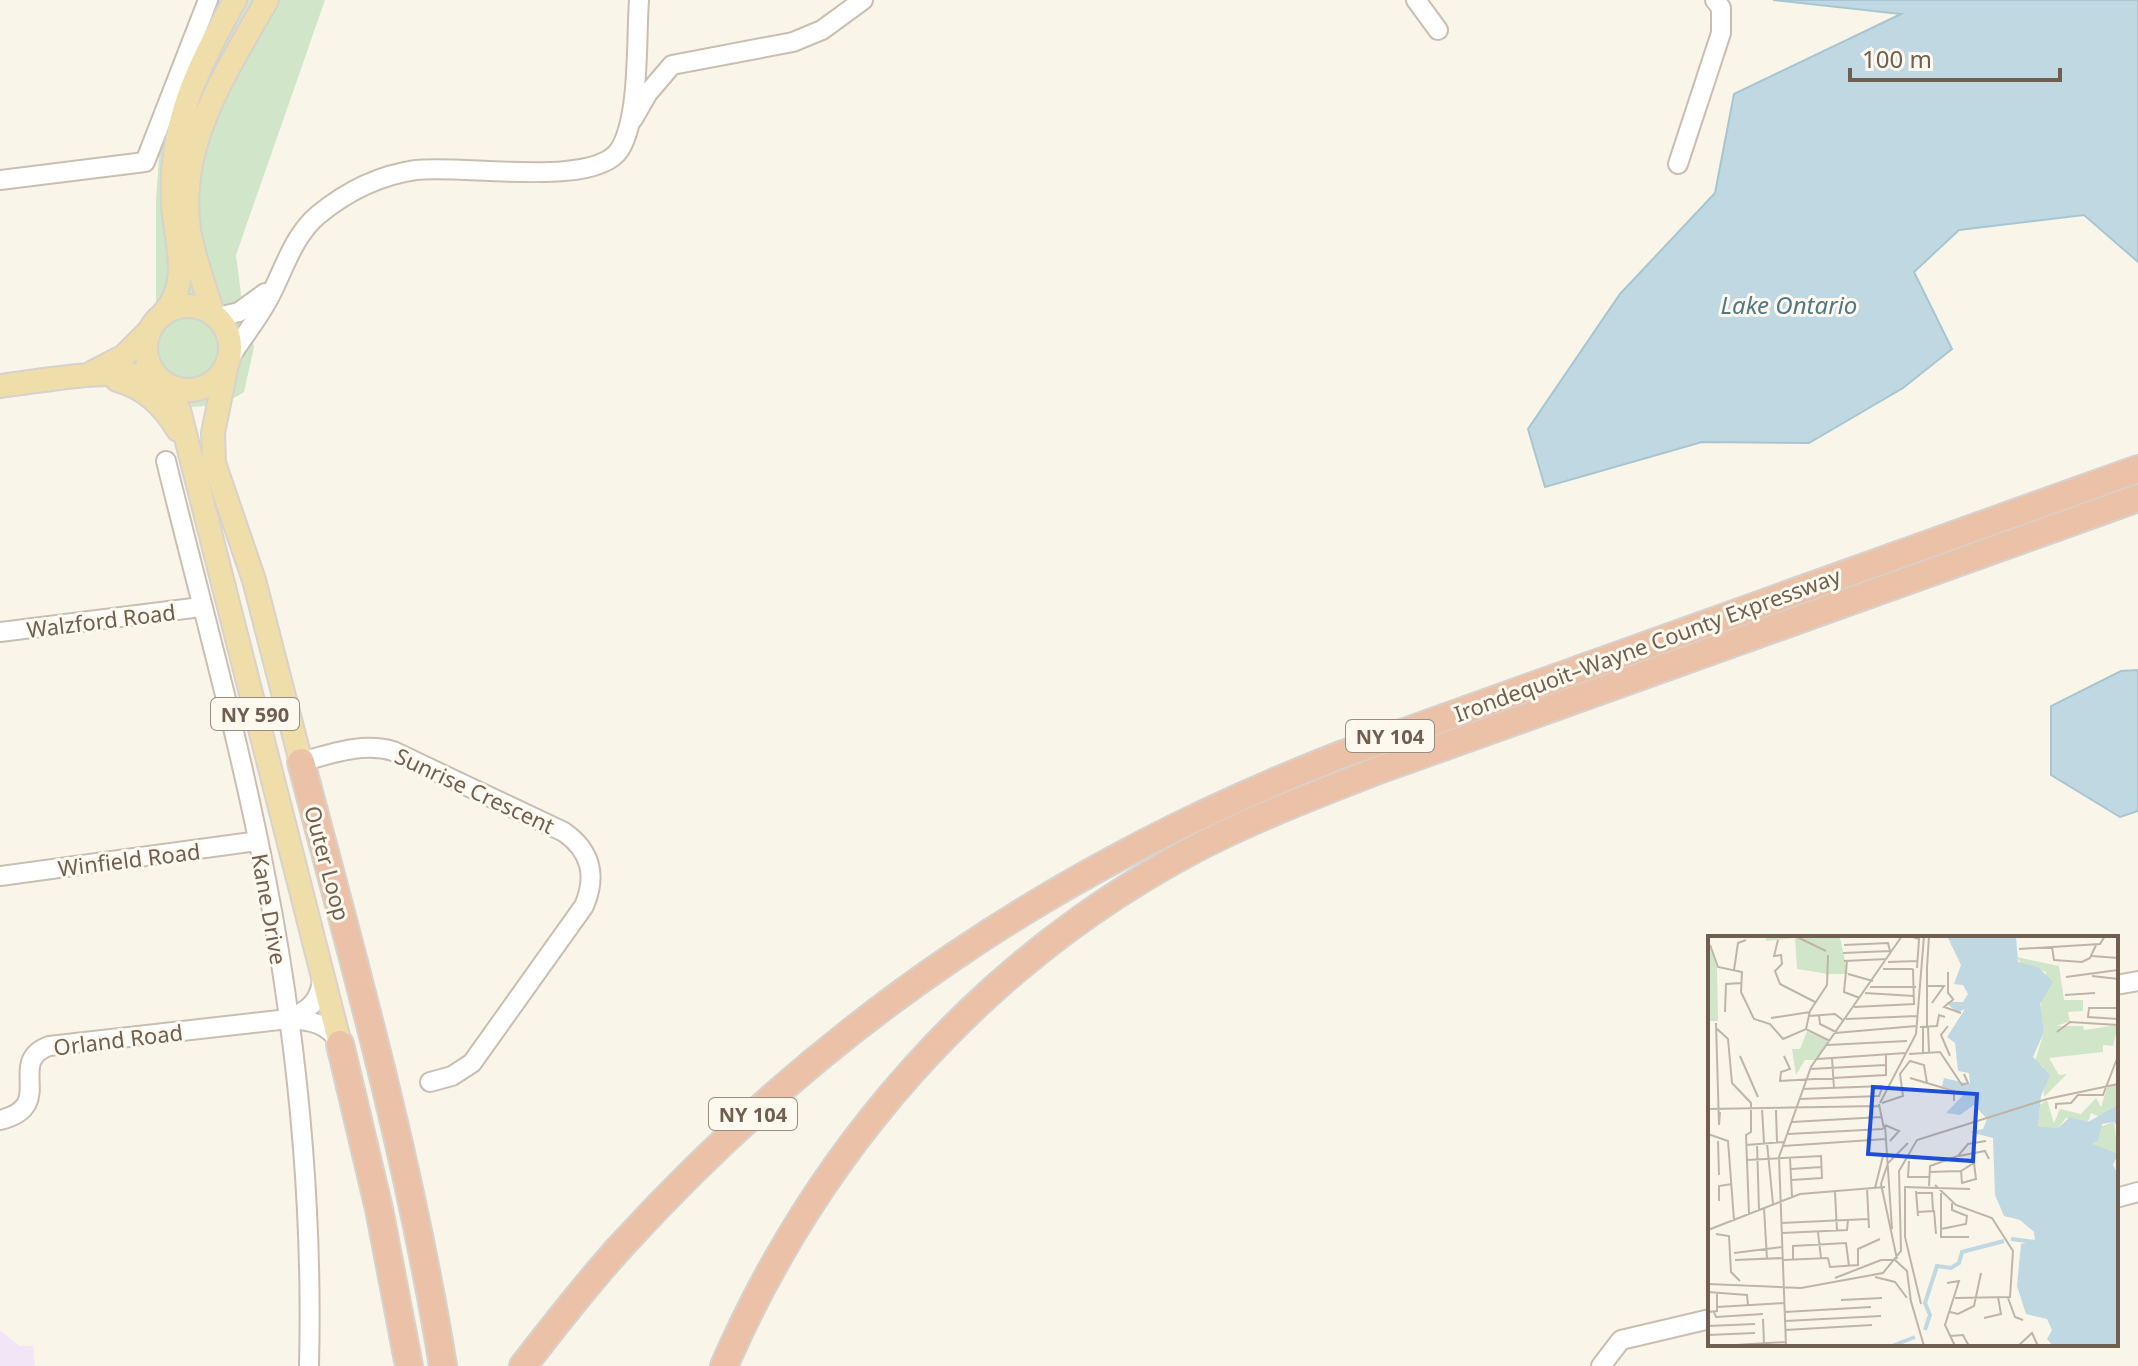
<svg xmlns="http://www.w3.org/2000/svg" width="2138" height="1366" viewBox="0 0 2138 1366" font-family="'Noto Sans',sans-serif">
	<style>
		.education { fill: #f2e5f6 }
		.green { fill: #d1e5c9 }
		.water { fill: #c0d8e1; stroke: #a7c6d1; stroke-width: 2 }
		.lines { fill: none; stroke-linecap: round; stroke-linejoin: round }
		.minor-casing { stroke: #cabeb0; stroke-width: 22 }
		.major-casing { stroke: #d7d2ce; stroke-width: 26 }
		.highway-casing { stroke: #d7d2ce; stroke-width: 30 }
		.minor { stroke: #fff; stroke-width: 18 }
		.major { stroke: #efdeaa; stroke-width: 22 }
		.highway { stroke: #ebc2a8; stroke-width: 26 }
		.labels { text-anchor: middle; dominant-baseline: central; stroke-width: 6; stroke-linejoin: round; paint-order: stroke }
		.shield { fill: #fdf9ef; stroke: #9a8d80; stroke-width: 2 }
		.shield-label { font-size: 20px; font-weight: bold; fill: #705f50 }
		.street-label { font-size: 22px; fill: #705f50; stroke: #fdf9ef }
		.water-label { font-size: 24px; font-style: italic; fill: #507887; stroke: #fdf9ef }
		.inset-river { fill: none; stroke: #c0d8e1; stroke-width: 4 }
		.inset-road { fill: none; stroke: #bfb4a7; stroke-width: 2 }
		.view { fill: #1d4ed8; fill-opacity: 0.15; stroke: #1d4ed8; stroke-width: 4 }
		.inset-edge { fill: none; stroke: #705f50; stroke-width: 4 }
	</style>
	<rect width="100%" height="100%" fill="#faf5e9"/>
	<path class="education" d="M0 1330 19 1346H33L35 1366H0Z"/>
	<path class="green" d="M213 0H325L236 255 242 302 254 347 244 392C217 411 184 407 152 405L116 348 138 327 156 303V201L160 140Z"/>
	<g class="water">
		<path d="M1773 0H2138V262L2084 215 1959 230 1914 272 1952 349 1903 388 1809 443 1702 442 1545 487 1528 429 1620 294 1715 193 1734 94 1901 14Z"/>
		<path d="M2138 670V811L2120 817 2051 775V706L2121 671Z"/>
	</g>
	<g class="lines">
		<g class="minor-casing">
			<g id="minor">
				<path d="M1416 0 1438 30"/>
				<path d="M633 119 648 93 672 65 793 42 822 30 863 0"/>
				<path d="M1678 164 1721 33V8L1715 0"/>
				<path d="M0 180 145 162 208 0"/>
				<path d="M218 317 239 312 265 293"/>
				<path d="M229 359C242 338 258 319 269 298 284 270 293 236 318 215 346 192 380 175 416 170 462 164 596 189 620 149 640 116 636 40 639 0"/>
				<path d="M166 461C200 600 239 738 266 879 297 1038 313 1203 309 1366"/>
				<path d="M0 632 201 607"/>
				<path d="M301 762C330 754 363 742 393 751L564 832C591 851 597 876 584 906L472 1063 452 1076 430 1082"/>
				<path d="M0 876 258 841"/>
				<path d="M2116 985 2138 981"/>
				<path d="M288 1019C308 1011 321 1001 322 978"/>
				<path d="M0 1120C58 1106 5 1062 49 1046L288 1019C308 1020 328 1023 339 1042"/>
				<path d="M2116 1198 2138 1192"/>
				<path d="M1601 1366 1621 1340 1710 1319"/>
			</g>
		</g>
		<g class="major-casing">
			<g id="major">
				<circle cx="188" cy="348" r="42"/>
				<path d="M213 314C205 286 194 259 189 230 177 143 226 73 267 0"/>
				<path d="M162 315C193 283 175 242 173 203 169 124 198 66 235 0"/>
				<path d="M227 364 213 433 214 463 254 580 301 762"/>
				<path d="M93 372 124 356 149 331"/>
				<path d="M117 380C145 388 163 405 178 430"/>
				<path d="M167 385 179 410 340 1044"/>
				<path d="M0 386C51 380 108 367 158 379"/>
			</g>
		</g>
		<g class="highway-casing">
			<g id="highway">
				<path d="M301 762C354 962 410 1161 443 1366"/>
				<path d="M340 1044 379 1209 409 1366"/>
				<path d="M523 1366C555 1325 587 1283 623 1244 828 1020 1061 864 1343 754L2138 469"/>
				<path d="M724 1366C818 1150 978 966 1187 853 1247 821 1312 796 1376 771L2138 498"/>
			</g>
		</g>
		<use href="#minor" class="minor"/>
		<use href="#major" class="major"/>
		<use href="#highway" class="highway"/>
	</g>
	<g class="labels">
		<g class="shield">
			<rect x="211" y="698" width="88" height="32" rx="6"/>
			<rect x="1346" y="720" width="88" height="32" rx="6"/>
			<rect x="709" y="1098" width="88" height="32" rx="6"/>
		</g>
		<g class="shield-label">
			<text x="255" y="714">NY 590</text>
			<text x="1390" y="736">NY 104</text>
			<text x="753" y="1114">NY 104</text>
		</g>
		<g class="street-label">
			<text transform="translate(101 620) rotate(-7)">Walzford Road</text>
			<text transform="translate(1647 644) rotate(-20)">Irondequoit–Wayne County Expressway</text>
			<text transform="translate(475 790) rotate(25)">Sunrise Crescent</text>
			<text transform="translate(129 859) rotate(-7)">Winfield Road</text>
			<text transform="translate(328 863) rotate(75)">Outer Loop</text>
			<text transform="translate(270 909) rotate(80)">Kane Drive</text>
			<text transform="translate(118 1039) rotate(-7)">Orland Road</text>
		</g>
		<g class="water-label">
			<text x="1789" y="304">Lake Ontario</text>
		</g>
	</g>
	<g transform="translate(1708 936)">
		<rect width="410" height="410" fill="#faf5e9"/>
		<path d="M58 0H155L132 2 140 38H120L89 33 87 2 58 5ZM0 7 9 31 10 85H0ZM309 21 351 30 356 64H375V75L360 76 362 85 349 90H375L376 94 410 89 405 110 395 109V116L341 122 351 139 359 138 336 161 335 131 327 125 336 96 332 72 338 36 313 28ZM99 95 120 105 107 124H97L88 139 84 113H92ZM400 149H410V169L402 178 394 182 383 177 380 186 358 182 350 192H330L332 169 339 164 346 187 352 173 373 178 388 162 393 171ZM406 186 410 218 405 219 384 208 390 205 391 191Z" fill="#d1e5c9"/>
		<path d="M239 0H308L310 26 330 31 345 46 332 68 336 96 325 121 342 139 333 160 330 191 350 192 362 181 380 186 410 169V192L406 186 394 188 390 205 384 208 410 218 405 229 410 238V410H345L339 403 344 394 339 383 318 378 309 350 313 308 327 305 326 296 312 284 296 280 287 259 285 202 262 196 275 193 279 183 266 169 252 179 238 177 256 158 234 150 236 142 262 148 261 137 250 135 247 107 239 101 257 73 249 77 238 66H255L260 58 255 49 246 48 253 29Z" fill="#c0d8e1"/>
		<path class="inset-river" d="M303 303 327 306M217 394 222 379 217 367 229 330 243 332 251 327 254 316 296 305M184 410 207 401"/>
		<path class="inset-road" d="M87 0 118 15M202 0 211 3 209 32M70 4 66 20 73 19 74 28 67 35 72 48 107 66M2 9 10 31 34 36 33 56 46 83 62 88 75 103 98 93 122 105M136 9 180 7 182 15M344 11 346 24 374 26 382 22 388 9M311 13 392 8 397 0M135 17 182 15M384 20 410 22M136 25 179 23M139 25 136 56 152 62M180 26 209 25M219 32 221 0M175 33H205M26 34 30 7 38 4M240 36V57L245 63M140 38 165 45M384 40 410 43M358 41 410 34M219 50H236L224 67M162 51H208M157 57 206 60M357 59 387 57M246 63 236 71 253 77M146 71 206 68 205 33M410 72H381L380 81 410 83M17 76 18 48 34 47M111 79 112 88 128 96M101 80 127 78 136 85M63 82 102 76M138 83 209 80M8 87 11 189 12 176M240 90 233 99 242 120M212 91 229 90 231 79 237 81M215 91V117M219 91V32M220 91 221 116M8 92 20 103 24 147 43 167V196L38 199 41 278M98 93 102 75 119 49 120 19M349 96 362 86 410 89M127 97 208 90M119 109 199 105M201 118 232 116 254 149 260 147 256 138M32 120 50 161M124 122 126 152M109 123 198 117M102 133 178 129M202 142 246 155V165M71 145 178 139V119M72 145 73 136 82 133 76 120M95 153 175 150M91 163 171 160 175 150M172 167 208 98 216 0M174 167 195 160 192 138 202 125 216 129 219 147M171 168 176 193M54 172 56 207M0 173 171 170M348 173V168L363 167 370 159H395L410 120M68 174 69 206M84 186 173 181M177 189 191 195 182 205M177 189 184 293M0 198 20 205 26 284M80 198 175 193M10 205 11 239M49 207 51 274M59 207 65 268M38 209 76 206M75 210 178 203M251 220 277 215 281 223M82 222 84 261M39 224 113 220 114 242 83 244M201 225 200 241H221M83 233 114 231M221 236 253 235 266 227 268 243 254 247 253 234M227 249 248 269 284 282 305 315 302 361 247 362M221 250 222 230 250 220 260 208 278 205M196 251 262 253M197 251V301L213 368M159 252 161 292M167 252 175 220M208 255 210 280M127 256 129 295M208 257H224L225 275 210 276M233 257V301H261M11 265V250L24 248M56 272 59 323M226 274 228 298M0 275V197M73 287 160 283M233 293 258 288 259 280 244 274V267M0 294 92 258 177 251M110 296 113 322M74 297 139 294 140 284M8 298 21 300 23 336 32 345M26 317 74 311M120 322 122 331 150 329V313L172 303M189 323 173 248 180 227 200 207M27 324 75 322M75 324 120 322M85 324V310L138 307 141 330M167 341 187 346 199 362M127 342 173 324H187L199 335 203 366M239 347 251 345 237 389 247 410M0 348 93 352 175 337 193 315 191 235 209 204 339 163 410 148M0 356 39 359 40 369M202 362 216 410M300 362 307 381 315 384M133 364 174 362M9 371 76 367M0 376 9 375V356M6 376 8 381 55 378M77 376 163 371M242 376 250 378 266 370 273 337M276 382 293 378 290 361M55 383 56 407M77 385 173 380M0 390 47 388M77 394 164 389M0 399 47 397M242 400 255 399 261 410M11 410 78 406M78 410 71 221 103 131 194 0M310 410 324 397 330 410"/>
		<path class="view" d="M165 151 269 158 265 225 160 218Z"/>
		<rect width="410" height="410" class="inset-edge"/>
	</g>
	<path d="M1850 68v12h210v-12" fill="none" stroke="#705f50" stroke-width="4"/>
	<text x="1862" y="68" font-size="24" fill="#705f50" stroke="#fdf9ef" stroke-width="6" paint-order="stroke">100 m</text>
</svg>
